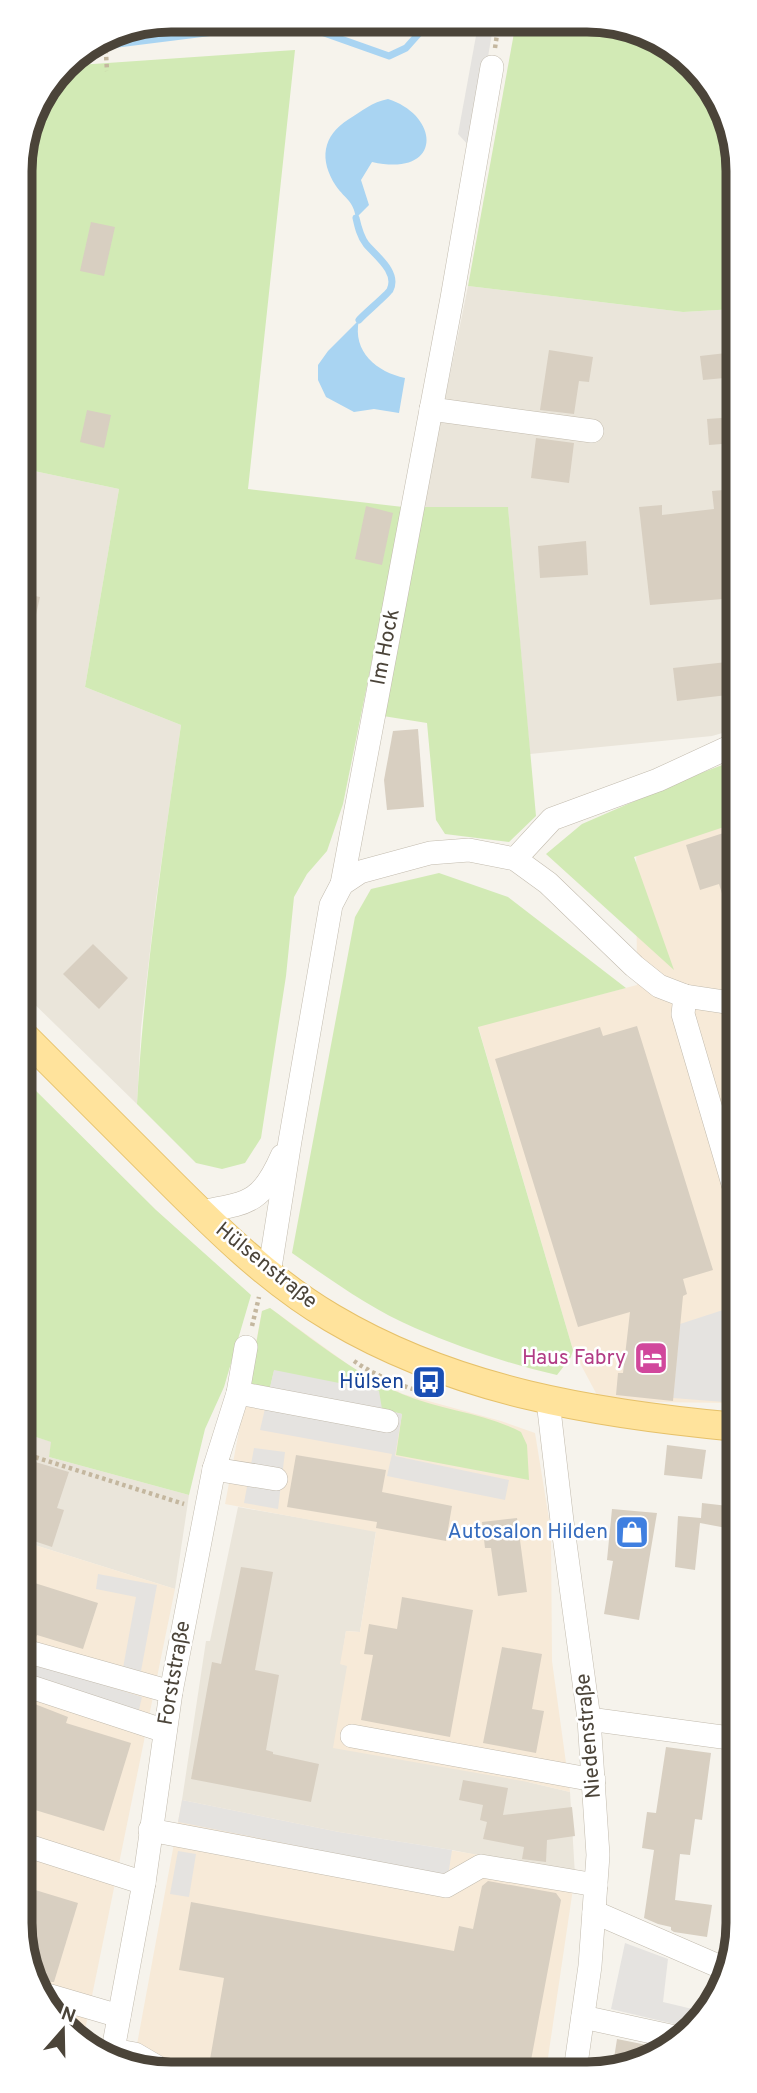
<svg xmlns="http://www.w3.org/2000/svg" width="757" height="2093" viewBox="0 0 757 2093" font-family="Overpass,sans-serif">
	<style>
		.residential { fill: #eae5da }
		.commercial { fill: #f7ead8 }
		.green { fill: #d2eab5 }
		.parking { fill: #e5e3e0 }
		.water { fill: #a9d4f2 }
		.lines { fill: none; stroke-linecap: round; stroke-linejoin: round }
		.stream { stroke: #a9d4f2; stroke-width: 7 }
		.building { fill: #d8cfc1 }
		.minor-casing { stroke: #c2bbae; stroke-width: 24 }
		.major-casing { stroke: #e6c16a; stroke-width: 30 }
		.path { stroke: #c4b79f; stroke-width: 4.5; stroke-dasharray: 3.5 3.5; stroke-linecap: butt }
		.minor { stroke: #fff; stroke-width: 23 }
		.major { stroke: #ffe39c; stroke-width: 28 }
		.labels { text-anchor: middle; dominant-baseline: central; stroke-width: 5; stroke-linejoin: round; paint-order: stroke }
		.street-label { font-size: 21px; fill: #4b4439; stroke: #fff }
		.hotel-label { font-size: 21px; fill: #b23c85; stroke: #fff; text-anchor: end }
		.transit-label { font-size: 21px; fill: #164399; stroke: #fff; text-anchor: end }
		.shop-label { font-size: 21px; fill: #366cbe; stroke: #fff; text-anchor: end }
		.rim { fill: none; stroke: #4b4439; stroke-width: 9 }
	</style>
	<rect width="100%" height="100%" fill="#f6f3ec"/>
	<g class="residential">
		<path d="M468 286 683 312 735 309 736 729 712 736 530 754 508 508 423 507Z"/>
		<path d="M20 468 119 489 85 687 181 725 156 900 141 1028 137 1104 21 991Z"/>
		<path d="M21 1432 52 1442 49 1457 189 1495 175 1589 22 1541Z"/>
		<path d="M238 1507 376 1531 360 1632 346 1631 341 1664 347 1665 528 1782 570 1792 575 1875 452 1850 339 1832 182 1800 206 1641H210Z"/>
	</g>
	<g class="commercial">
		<path d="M736 797 737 1403 646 1402 597 1395 573 1350 478 1026 637 985 636 827Z"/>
		<path d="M270 1308 353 1368 403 1394 501 1421 535 1433 551 1531 552 1661 570 1792 528 1782 333 1748 347 1666 340 1664 346 1631 360 1632 376 1532 225 1504 262 1311Z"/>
		<path d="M22 1541 175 1589 83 2040 64 2030 22 1953Z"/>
		<path d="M182 1800 339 1832 522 1862 575 1875 546 2071H141L133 2066Z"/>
	</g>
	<g class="green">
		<path d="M516 22H617L693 63 735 140V309L683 312 468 286Z"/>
		<path d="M295 50 248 489 403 507 343 804 327 851 307 874 294 897 286 976 261 1138 245 1163 222 1169 196 1163 137 1104C144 977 163 851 181 725L85 687 119 489 20 468V160L35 104 64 66Z"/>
		<path d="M423 507H508L536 816 509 842 445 834 436 820 427 723 383 716Z"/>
		<path d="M736 760V823L634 857 674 970 546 854 582 824 690 777Z"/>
		<path d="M439 873 508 897 626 988 478 1027 573 1350 571 1357 557 1375C509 1364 461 1348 415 1328 371 1309 331 1280 292 1253L355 917 371 889Z"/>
		<path d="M21 1076 156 1210 251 1295 224 1387 205 1429 189 1495 49 1457 51 1442 21 1432Z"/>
		<path d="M270 1308C312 1339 354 1373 402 1394 441 1410 484 1413 521 1432L527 1445 529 1480 396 1455 402 1414 382 1409 274 1371 269 1392 248 1389 262 1311Z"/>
	</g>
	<g class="parking">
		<path d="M494 22 472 149 458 134 478 25Z"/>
		<path d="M723 1310 737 1363V1403L673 1398 680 1324Z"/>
		<path d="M274 1370 379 1391 382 1409 402 1414 395 1456 509 1480 505 1500 387 1476 392 1454 260 1430Z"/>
		<path d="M254 1448 285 1452 278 1509 244 1503Z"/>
		<path d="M98 1574 157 1585 141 1671 123 1668 136 1597 96 1589Z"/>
		<path d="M22 1659 142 1697 138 1714 22 1678Z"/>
		<path d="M182 1800 339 1832 452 1850 448 1876 178 1822Z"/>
		<path d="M178 1851 196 1854 189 1897 170 1894Z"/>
		<path d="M625 1943 668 1959 663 2002 705 2012 701 2022 691 2028 611 2009Z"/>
	</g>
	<g class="water">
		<path d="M388 99C441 116 443 178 372 162L361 180 369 205 356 218C353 200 346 200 336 186 319 160 322 136 349 119 362 111 372 102 388 99Z"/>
		<path d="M359 320C352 352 377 372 405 378L399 413 374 409 354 412 326 397 318 380V365L328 351Z"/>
	</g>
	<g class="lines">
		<g class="stream">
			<path d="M86 48 293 22 389 56 406 48 430 21"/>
			<path d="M356 218C358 227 360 236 366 244 375 255 399 272 390 290 388 294 364 314 359 320"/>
		</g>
	</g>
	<g class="building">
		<path d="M91 222 115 227 104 276 80 271Z"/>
		<path d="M549 350 593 357 589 382 579 381 574 414 540 410Z"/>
		<path d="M735 352V377L703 380 700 356Z"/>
		<path d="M87 410 111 415 104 448 80 442Z"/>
		<path d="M735 417V443L709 445 707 419Z"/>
		<path d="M536 438 574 443 569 483 531 478Z"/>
		<path d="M735 489V598L650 605 639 507 662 505V515L714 509 712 491Z"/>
		<path d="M366 506 393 513 382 565 355 559Z"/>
		<path d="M586 541 588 575 540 578 538 546Z"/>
		<path d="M20 593 40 597 28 650 20 649Z"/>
		<path d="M736 661V694L677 701 673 668Z"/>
		<path d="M418 729 424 807 387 810 384 780 393 731Z"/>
		<path d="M736 829V925H732L719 884 700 890 686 845Z"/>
		<path d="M93 944 128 978 99 1009 63 974Z"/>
		<path d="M637 1026 713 1270 683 1279 687 1294 683 1296 673 1401 616 1395 618 1373H623L630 1312 578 1327 495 1059 600 1027 603 1036Z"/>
		<path d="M667 1445 706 1450 702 1479 664 1475Z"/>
		<path d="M296 1455 386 1470 382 1492 452 1506 446 1541 376 1528 377 1522 287 1507Z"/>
		<path d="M22 1458 69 1472 57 1508 64 1510 52 1547 22 1537Z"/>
		<path d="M702 1503 737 1507V1530L700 1523 695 1570 675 1567 678 1516 701 1518Z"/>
		<path d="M612 1509 657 1513 639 1620 604 1614 613 1561 607 1560Z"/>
		<path d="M517 1518 527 1592 498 1596 491 1548H485L482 1522Z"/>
		<path d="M241 1567 273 1572 255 1670 279 1675 266 1750 273 1752V1754L319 1764 311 1802 191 1779 212 1662 221 1664Z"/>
		<path d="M22 1579 98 1603 83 1649 37 1635 35 1639 22 1636Z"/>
		<path d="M402 1597 473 1610 450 1737 361 1720 373 1655 364 1654 369 1624 397 1629Z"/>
		<path d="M502 1647 542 1654 532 1709 544 1711 536 1753 483 1743Z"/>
		<path d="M22 1699 68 1717 66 1723 131 1743 104 1831 22 1806Z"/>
		<path d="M666 1747 711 1753 702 1820 695 1819 690 1855 680 1854 675 1900 712 1905 707 1937 674 1932 671 1930V1927L658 1924 644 1918 654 1850 642 1848 647 1812 656 1813Z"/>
		<path d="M463 1780 508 1788 503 1815 572 1807 575 1836 547 1840 546 1862 522 1859 524 1847 483 1839 487 1822 480 1820 483 1805 459 1800Z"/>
		<path d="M488 1881 556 1893 561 1900 529 2071H208L224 1978 179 1970 191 1902 454 1951 459 1926 473 1929 482 1886Z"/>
		<path d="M22 1886 78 1903 54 1982H38L22 1953Z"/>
		<path d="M617 2039 657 2047 617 2071H612Z"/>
	</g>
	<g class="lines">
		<g class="minor-casing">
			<g id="minor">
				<path d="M431 409 592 431"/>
				<path d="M515 859 552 819 658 780 736 744"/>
				<path d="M342 884 360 872 430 853 469 850 515 859 548 883 634 966 659 986 685 996 725 1002 736 1000"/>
				<path d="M685 996 683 1014 736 1194"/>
				<path d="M200 1212C248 1203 261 1204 282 1156"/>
				<path d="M269 1274 290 1141 331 905 342 884 452 298 492 67"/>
				<path d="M238 1393 387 1421"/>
				<path d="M548 1401 562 1521 589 1719 598 1855 590 1966 575 2071"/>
				<path d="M214 1469 276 1479"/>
				<path d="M22 1650 171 1692"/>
				<path d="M22 1684 165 1731"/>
				<path d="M589 1719 737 1739"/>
				<path d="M352 1736 594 1780"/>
				<path d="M150 1830 446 1886 481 1866 596 1885"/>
				<path d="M22 1844 144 1883"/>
				<path d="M594 1912 723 1968"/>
				<path d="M44 1994 119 2016"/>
				<path d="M583 2017 675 2037"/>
				<path d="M113 2050 135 2054 164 2071"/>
				<path d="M112 2055 144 1883 171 1692 214 1469 238 1393 246 1347"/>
			</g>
		</g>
		<g class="major-casing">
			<path id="major" d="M21 1033C67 1079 113 1125 159 1171 212 1224 267 1280 332 1318 455 1391 596 1414 737 1427"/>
		</g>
		<g class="path">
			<path d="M105 36 107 71"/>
			<path d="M495 48 499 21"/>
			<path d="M252 1326 259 1297"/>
			<path d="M737 1336 733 1338 737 1353"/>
			<path d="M354 1361C377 1377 406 1388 433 1395"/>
			<path d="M22 1453 184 1504"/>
		</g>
		<use href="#minor" class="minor"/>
		<use href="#major" class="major"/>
	</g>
	<defs>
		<g id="hotel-square" transform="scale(1.75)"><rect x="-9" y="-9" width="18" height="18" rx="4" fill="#d1479c" stroke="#fff"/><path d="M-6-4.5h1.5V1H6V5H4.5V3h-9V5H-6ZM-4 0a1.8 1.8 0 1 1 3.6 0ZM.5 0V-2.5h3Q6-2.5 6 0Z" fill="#fff"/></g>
		<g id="bus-square" transform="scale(1.75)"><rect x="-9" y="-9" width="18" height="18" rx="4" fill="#1a4fb4" stroke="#fff"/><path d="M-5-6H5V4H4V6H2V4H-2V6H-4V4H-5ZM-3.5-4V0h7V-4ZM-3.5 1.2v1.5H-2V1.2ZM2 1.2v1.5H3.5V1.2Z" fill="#fff"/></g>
		<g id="shop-square" transform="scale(1.75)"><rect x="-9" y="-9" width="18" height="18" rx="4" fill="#3f7fe0" stroke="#fff"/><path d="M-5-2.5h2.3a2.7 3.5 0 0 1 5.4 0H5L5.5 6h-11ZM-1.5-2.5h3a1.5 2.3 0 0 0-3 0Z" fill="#fff"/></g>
	</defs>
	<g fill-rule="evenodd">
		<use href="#hotel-square" x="651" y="1358"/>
		<use href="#bus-square" x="429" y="1382"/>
		<use href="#shop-square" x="632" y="1532"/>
	</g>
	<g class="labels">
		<g class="street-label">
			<text transform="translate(386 647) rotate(-79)">Im Hock</text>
			<text transform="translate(266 1266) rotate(39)">Hülsenstraße</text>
			<text transform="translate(175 1673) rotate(-80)">Forststraße</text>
			<text transform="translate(589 1736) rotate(-95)">Niedenstraße</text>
		</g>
		<g class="hotel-label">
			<text x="626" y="1358">Haus Fabry</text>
		</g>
		<g class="transit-label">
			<text x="404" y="1382">Hülsen</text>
		</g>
		<g class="shop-label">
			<text x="608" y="1532">Autosalon Hilden</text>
		</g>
	</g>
	<path d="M0 0H757V2093H0ZM171 32H587A139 139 0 0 1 726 171V1923A139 139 0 0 1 587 2062H171A139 139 0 0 1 32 1923V171A139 139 0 0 1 171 32Z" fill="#fff" fill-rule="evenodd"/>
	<path class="rim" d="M171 32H587A139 139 0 0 1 726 171V1923A139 139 0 0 1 587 2062H171A139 139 0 0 1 32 1923V171A139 139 0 0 1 171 32Z"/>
	<g transform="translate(63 2030) rotate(20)" stroke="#ffffff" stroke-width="5" paint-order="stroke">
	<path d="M0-5L12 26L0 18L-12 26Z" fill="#4b4439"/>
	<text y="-10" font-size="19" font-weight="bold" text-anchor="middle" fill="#4b4439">N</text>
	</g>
</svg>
